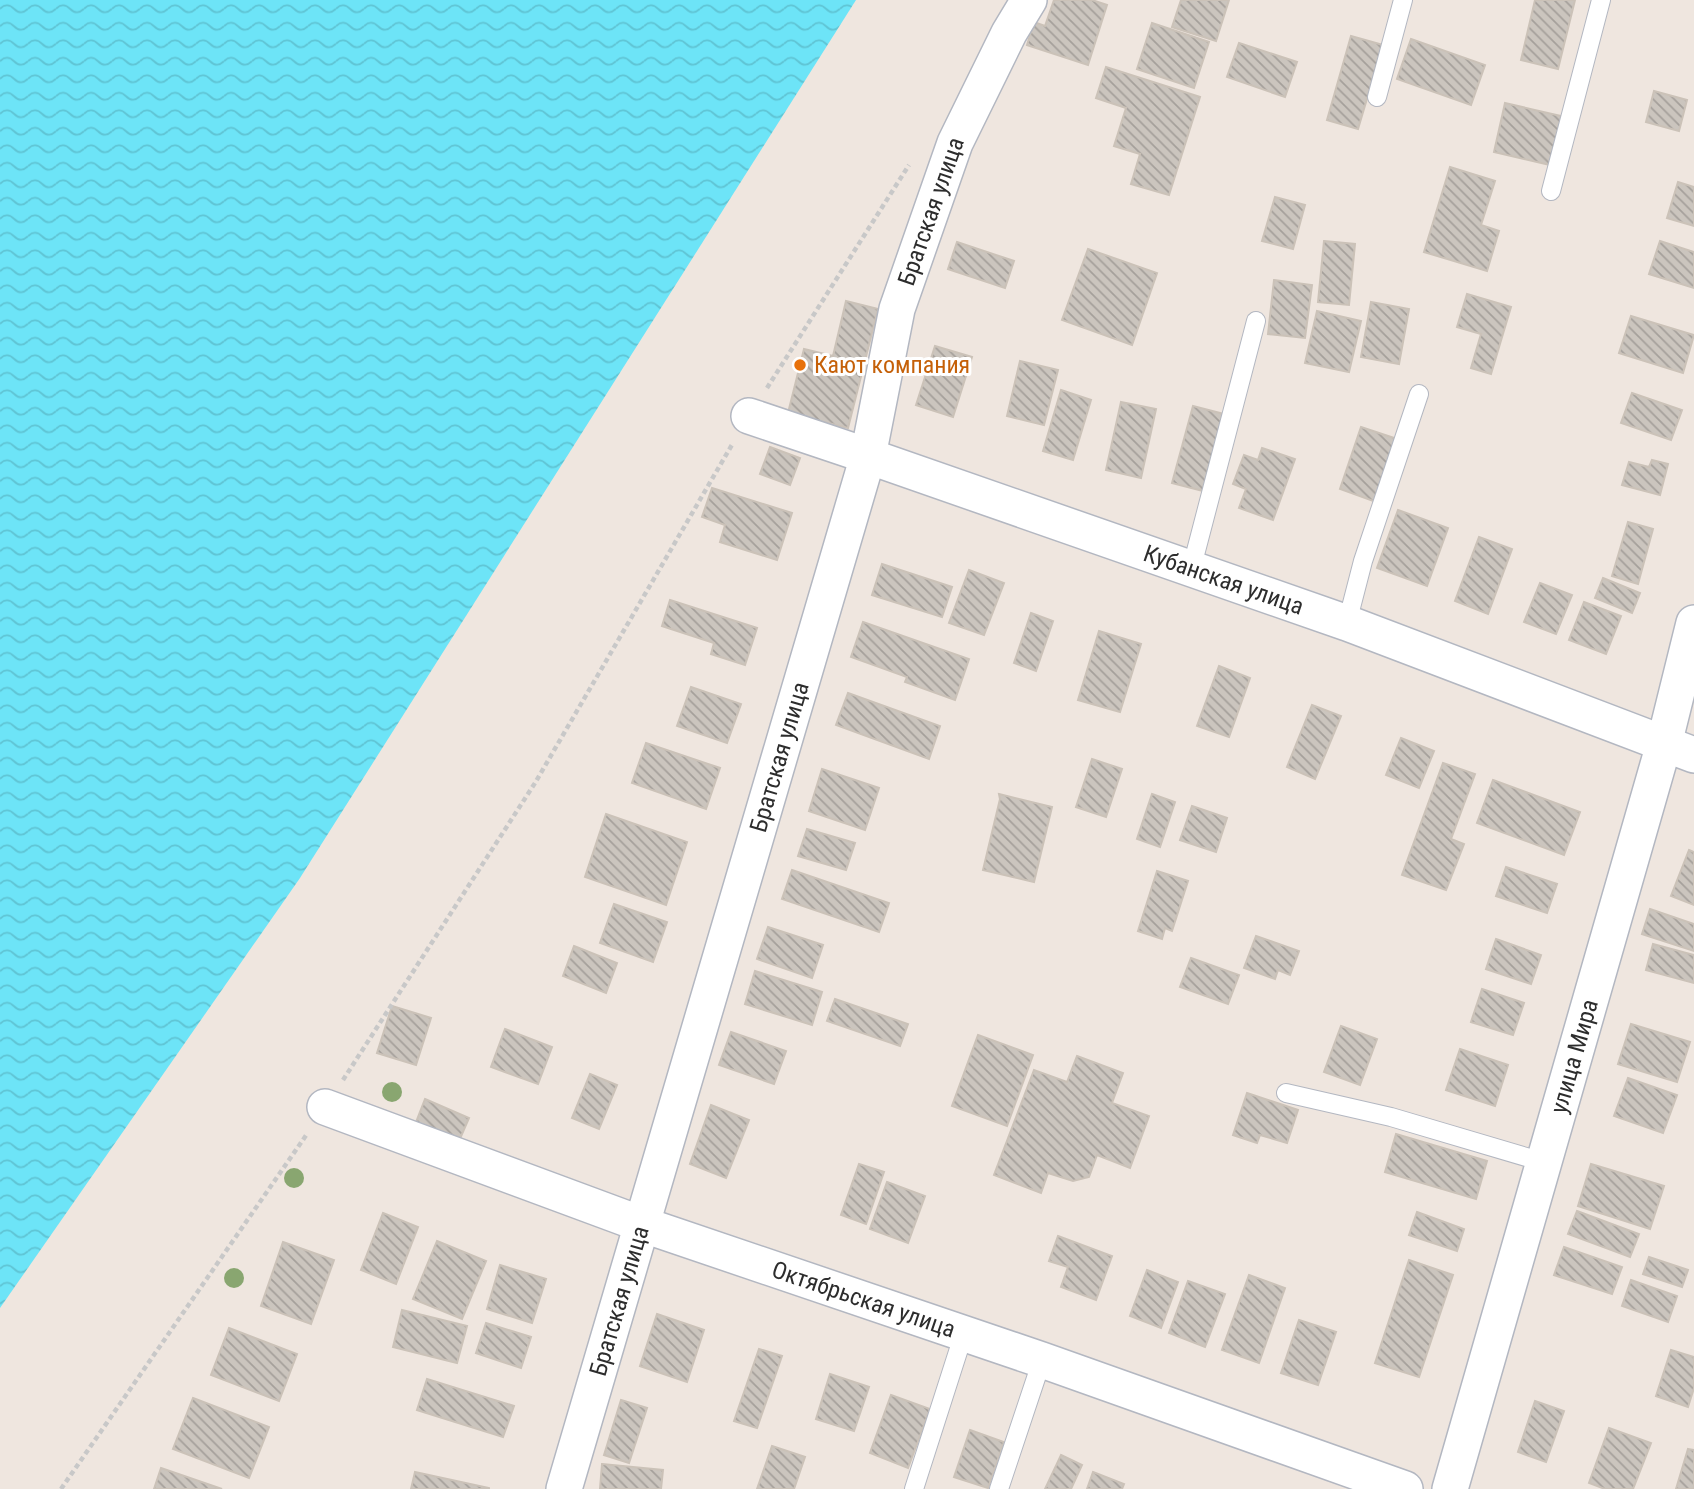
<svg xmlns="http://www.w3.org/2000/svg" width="1694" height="1489" viewBox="0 0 1694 1489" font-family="'Roboto Condensed',sans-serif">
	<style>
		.water { fill: url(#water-waves) }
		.building { fill: url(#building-back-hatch); stroke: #cbc2b8; stroke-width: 2 }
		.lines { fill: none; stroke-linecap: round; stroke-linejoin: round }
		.lane-casing { stroke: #b3b7c1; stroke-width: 20 }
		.street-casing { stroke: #b3b7c1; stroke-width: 38 }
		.path { stroke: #c8c8c8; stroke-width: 4.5; stroke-dasharray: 5 3.5; stroke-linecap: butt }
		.lane { stroke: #fff; stroke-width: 18 }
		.street { stroke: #fff; stroke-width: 35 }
		.tree { fill: #89a670 }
		.food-dot { fill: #e8710a; stroke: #fff; stroke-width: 2.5 }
		.labels { text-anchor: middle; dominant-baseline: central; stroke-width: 6; stroke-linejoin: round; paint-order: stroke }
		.street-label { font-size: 24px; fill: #2d2d2d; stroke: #fff }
		.food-label { font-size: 24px; fill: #c56008; stroke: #fff; text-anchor: start }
	</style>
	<defs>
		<pattern id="water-waves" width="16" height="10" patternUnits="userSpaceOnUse" patternTransform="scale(1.75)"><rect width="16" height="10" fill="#6de4f7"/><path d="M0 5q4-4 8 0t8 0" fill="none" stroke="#5fc4d4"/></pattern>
		<pattern id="building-back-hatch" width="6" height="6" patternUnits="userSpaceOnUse" patternTransform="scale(1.75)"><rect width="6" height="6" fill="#cbc5be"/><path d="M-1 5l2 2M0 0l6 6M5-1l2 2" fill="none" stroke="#a5a09b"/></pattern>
	</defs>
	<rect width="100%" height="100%" fill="#efe6df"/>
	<path class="water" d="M0 0H856L300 878 0 1308Z"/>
	<g class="building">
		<path d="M1054 0H1092L1107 5 1088 65 1027 45 1034 22 1045 26Z"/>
		<path d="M1181 0H1229L1216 41 1172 27Z"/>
		<path d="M1535 0H1575L1558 69 1521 60Z"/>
		<path d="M1152 23 1209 42 1194 88 1137 69Z"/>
		<path d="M1351 36 1383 45 1358 129 1327 120Z"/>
		<path d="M1411 39 1485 65 1471 105 1397 79Z"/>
		<path d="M1239 43 1297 62 1285 97 1227 77Z"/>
		<path d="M1106 67 1200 97 1169 195 1131 184 1140 154 1114 146 1126 108 1096 98Z"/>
		<path d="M1654 91 1687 100 1679 131 1646 122Z"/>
		<path d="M1505 103 1561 116 1550 165 1494 152Z"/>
		<path d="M1450 167 1495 181 1481 225 1499 231 1487 271 1424 252Z"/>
		<path d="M1678 182 1694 187V226L1667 218Z"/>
		<path d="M1275 197 1305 205 1293 249 1262 241Z"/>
		<path d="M1324 241 1355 244 1349 305 1318 302Z"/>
		<path d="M1660 241 1694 252V288L1649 274Z"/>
		<path d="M957 242 1014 261 1005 288 948 269Z"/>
		<path d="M1088 249 1157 273 1132 345 1062 320Z"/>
		<path d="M1274 280 1312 285 1305 338 1268 334Z"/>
		<path d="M1467 294 1511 307 1491 374 1471 368 1481 334 1457 327Z"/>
		<path d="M846 301 878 309 848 428 788 413 804 349 833 356Z"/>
		<path d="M1371 302 1409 309 1399 364 1361 357Z"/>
		<path d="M1317 311 1361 321 1349 372 1305 363Z"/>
		<path d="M1631 316 1694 335 1683 373 1619 353Z"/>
		<path d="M935 346 972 357 953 417 916 405Z"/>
		<path d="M1020 361 1058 370 1044 425 1007 416Z"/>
		<path d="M1061 390 1091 400 1073 460 1043 451Z"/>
		<path d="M1632 393 1682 410 1671 440 1621 423Z"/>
		<path d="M1121 402 1156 409 1141 478 1106 470Z"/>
		<path d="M1193 406 1224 414 1203 491 1172 483Z"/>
		<path d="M1361 427 1397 439 1376 502 1340 489Z"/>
		<path d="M770 447 800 458 790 485 760 474Z"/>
		<path d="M1262 448 1295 459 1273 520 1239 508 1246 489 1233 484 1244 455 1258 460Z"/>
		<path d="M1652 460 1668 464 1660 495 1622 485 1629 462 1649 467Z"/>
		<path d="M712 488 792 513 777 560 720 542 725 525 702 517Z"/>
		<path d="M1398 510 1448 528 1427 586 1377 568Z"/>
		<path d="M1628 522 1653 529 1638 584 1612 576Z"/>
		<path d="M1479 537 1512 549 1488 614 1455 601Z"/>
		<path d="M882 564 952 587 942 617 872 595Z"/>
		<path d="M969 570 1004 583 984 635 949 623Z"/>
		<path d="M1603 578 1640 593 1632 613 1595 598Z"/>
		<path d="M1540 583 1572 595 1556 634 1524 622Z"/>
		<path d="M670 600 757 628 745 665 711 654 714 643 662 626Z"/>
		<path d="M1584 602 1621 616 1606 654 1569 640Z"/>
		<path d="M1031 613 1053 621 1036 671 1014 663Z"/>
		<path d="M863 622 969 659 955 700 905 682 907 677 851 657Z"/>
		<path d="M1099 631 1141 644 1120 712 1078 700Z"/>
		<path d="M1219 666 1250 678 1229 737 1197 726Z"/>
		<path d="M691 687 741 704 727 743 677 726Z"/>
		<path d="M848 693 940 726 929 759 836 725Z"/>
		<path d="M1312 705 1341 716 1315 779 1287 767Z"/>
		<path d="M1401 738 1434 751 1419 788 1386 775Z"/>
		<path d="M646 743 720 768 706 809 632 783Z"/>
		<path d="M1092 759 1122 769 1106 817 1076 807Z"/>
		<path d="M1443 763 1475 774 1451 839 1464 844 1446 890 1402 875Z"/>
		<path d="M822 769 879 788 865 830 809 811Z"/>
		<path d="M1493 780 1580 812 1564 855 1477 823Z"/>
		<path d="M999 794 1052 807 1034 882 983 870 1000 799Z"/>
		<path d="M1152 794 1175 802 1160 847 1137 839Z"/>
		<path d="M1192 806 1227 818 1216 852 1180 840Z"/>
		<path d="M606 814 687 842 666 905 585 877Z"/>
		<path d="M807 829 855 843 846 870 798 856Z"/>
		<path d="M1689 850 1694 852V905L1671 896Z"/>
		<path d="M1506 867 1557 884 1547 913 1496 896Z"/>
		<path d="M792 870 889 903 879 932 782 899Z"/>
		<path d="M1157 871 1188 881 1172 931 1165 928 1162 939 1138 931Z"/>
		<path d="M614 904 667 922 653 962 600 943Z"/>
		<path d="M1650 909 1694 924V951L1642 934Z"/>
		<path d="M768 927 823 945 812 978 757 959Z"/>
		<path d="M1256 936 1299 951 1290 975 1278 970 1275 979 1244 968Z"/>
		<path d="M1496 939 1541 955 1531 984 1486 969Z"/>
		<path d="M1653 944 1694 955V983L1646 970Z"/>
		<path d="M574 946 617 963 606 993 563 976Z"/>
		<path d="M1191 958 1239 975 1228 1004 1180 987Z"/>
		<path d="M755 971 822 992 812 1025 745 1004Z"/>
		<path d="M1482 989 1524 1003 1513 1035 1471 1022Z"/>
		<path d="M835 999 908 1024 900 1046 827 1021Z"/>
		<path d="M392 1006 431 1018 416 1065 377 1053Z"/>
		<path d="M1631 1024 1690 1042 1677 1082 1618 1064Z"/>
		<path d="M1341 1026 1377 1039 1360 1085 1324 1072Z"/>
		<path d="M505 1029 552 1047 538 1084 491 1067Z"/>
		<path d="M731 1032 786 1051 774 1084 719 1065Z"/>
		<path d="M978 1035 1033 1055 1007 1126 952 1106Z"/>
		<path d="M1460 1049 1508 1065 1495 1106 1446 1090Z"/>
		<path d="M1077 1056 1123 1073 1112 1103 1149 1116 1130 1168 1097 1155 1089 1177 1073 1181 1048 1173 1041 1193 994 1175 1034 1070 1067 1082Z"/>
		<path d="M590 1074 617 1085 599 1129 572 1118Z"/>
		<path d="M1628 1078 1677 1095 1663 1133 1614 1116Z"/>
		<path d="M1247 1093 1298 1110 1287 1143 1260 1135 1257 1143 1233 1135Z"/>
		<path d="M425 1099 469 1118 456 1148 413 1130Z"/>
		<path d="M711 1105 749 1120 726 1178 690 1164Z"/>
		<path d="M1396 1134 1487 1161 1476 1199 1385 1172Z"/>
		<path d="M859 1164 884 1172 866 1224 841 1215Z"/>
		<path d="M1591 1164 1664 1186 1650 1229 1578 1206Z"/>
		<path d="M887 1182 925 1196 908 1243 870 1229Z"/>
		<path d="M1577 1211 1639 1234 1630 1257 1568 1234Z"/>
		<path d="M1417 1212 1464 1229 1457 1251 1409 1235Z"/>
		<path d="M383 1213 418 1227 396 1284 361 1270Z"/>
		<path d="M1058 1236 1112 1256 1096 1300 1061 1287 1068 1267 1049 1261Z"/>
		<path d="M437 1241 486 1261 462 1319 413 1299Z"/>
		<path d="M283 1242 334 1260 311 1324 261 1306Z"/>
		<path d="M1564 1247 1622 1267 1612 1294 1554 1275Z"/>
		<path d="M1649 1257 1688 1270 1682 1287 1643 1274Z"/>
		<path d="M1409 1260 1453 1275 1419 1377 1375 1363Z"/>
		<path d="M500 1265 546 1279 532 1323 487 1309Z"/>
		<path d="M1147 1270 1178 1282 1161 1328 1130 1316Z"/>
		<path d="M1249 1275 1285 1288 1259 1363 1222 1350Z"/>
		<path d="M1631 1280 1677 1296 1668 1322 1622 1306Z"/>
		<path d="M1188 1281 1225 1294 1205 1347 1169 1333Z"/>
		<path d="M402 1310 467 1326 457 1363 393 1347Z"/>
		<path d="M657 1314 704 1330 687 1382 640 1366Z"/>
		<path d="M1299 1320 1336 1332 1318 1385 1281 1373Z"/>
		<path d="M486 1323 531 1337 521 1368 476 1353Z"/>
		<path d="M229 1328 297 1354 279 1401 211 1375Z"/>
		<path d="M759 1349 782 1356 757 1428 734 1421Z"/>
		<path d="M1671 1350 1694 1357V1388L1688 1407 1656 1396Z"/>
		<path d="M830 1374 869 1387 854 1431 816 1419Z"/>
		<path d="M427 1379 514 1406 503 1437 417 1410Z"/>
		<path d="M891 1395 930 1409 908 1468 870 1453Z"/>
		<path d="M193 1398 269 1427 249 1478 173 1449Z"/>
		<path d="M621 1400 647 1408 629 1463 604 1455Z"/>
		<path d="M1535 1401 1564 1411 1546 1462 1518 1452Z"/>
		<path d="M1609 1428 1651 1443 1633 1489H1605L1589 1483Z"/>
		<path d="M970 1430 1004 1442 988 1488 954 1477Z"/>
		<path d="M772 1446 805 1457 794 1489H757Z"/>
		<path d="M1688 1449 1694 1450V1489H1676Z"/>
		<path d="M1061 1455 1082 1465 1071 1489H1045Z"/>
		<path d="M602 1464 663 1470 661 1489H600Z"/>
		<path d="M161 1468 222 1489H154Z"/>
		<path d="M415 1472 489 1488V1489H411Z"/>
		<path d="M1093 1472 1124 1484 1122 1489H1087Z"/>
	</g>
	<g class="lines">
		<g class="lane-casing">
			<g id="lane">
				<path d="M1377 97 1403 0"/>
				<path d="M1551 191 1601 0"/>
				<path d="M1191 570 1256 321"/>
				<path d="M1347 623 1363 561 1419 394"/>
				<path d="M1286 1093 1391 1117 1543 1162"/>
				<path d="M914 1489 964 1333"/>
				<path d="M999 1489 1042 1360"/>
			</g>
		</g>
		<g class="street-casing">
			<g id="street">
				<path id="s1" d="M749 416 868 456 1347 623 1694 755"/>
				<path id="s2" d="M325 1107 641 1224 1042 1360 1405 1489"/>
				<path id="s3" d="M564 1489 868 456 897 309 955 143 1009 33 1029 0"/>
				<path id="s4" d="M1450 1489 1664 744 1694 623"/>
			</g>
		</g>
		<g class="path">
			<path d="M767 388 909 165"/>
			<path d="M343 1080 535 783 733 443"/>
			<path d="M61 1489 307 1134"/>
		</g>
		<use href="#lane" class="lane"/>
		<use href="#street" class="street"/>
	</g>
	<g class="tree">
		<circle cx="392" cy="1092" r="10"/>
		<circle cx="294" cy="1178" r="10"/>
		<circle cx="234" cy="1278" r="10"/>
	</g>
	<circle class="food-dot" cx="800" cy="365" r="7"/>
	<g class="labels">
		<g class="street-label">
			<text stroke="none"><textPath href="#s3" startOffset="1330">Братская улица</textPath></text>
			<text stroke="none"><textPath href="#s1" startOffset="502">Кубанская улица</textPath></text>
			<text stroke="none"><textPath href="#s3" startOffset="763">Братская улица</textPath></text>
			<text stroke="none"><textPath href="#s4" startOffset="450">улица Мира</textPath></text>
			<text stroke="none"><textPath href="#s2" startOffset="572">Октябрьская улица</textPath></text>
			<text stroke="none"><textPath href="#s3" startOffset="196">Братская улица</textPath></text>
		</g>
		<g class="food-label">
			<text x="814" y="365">Кают компания</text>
		</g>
	</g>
</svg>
